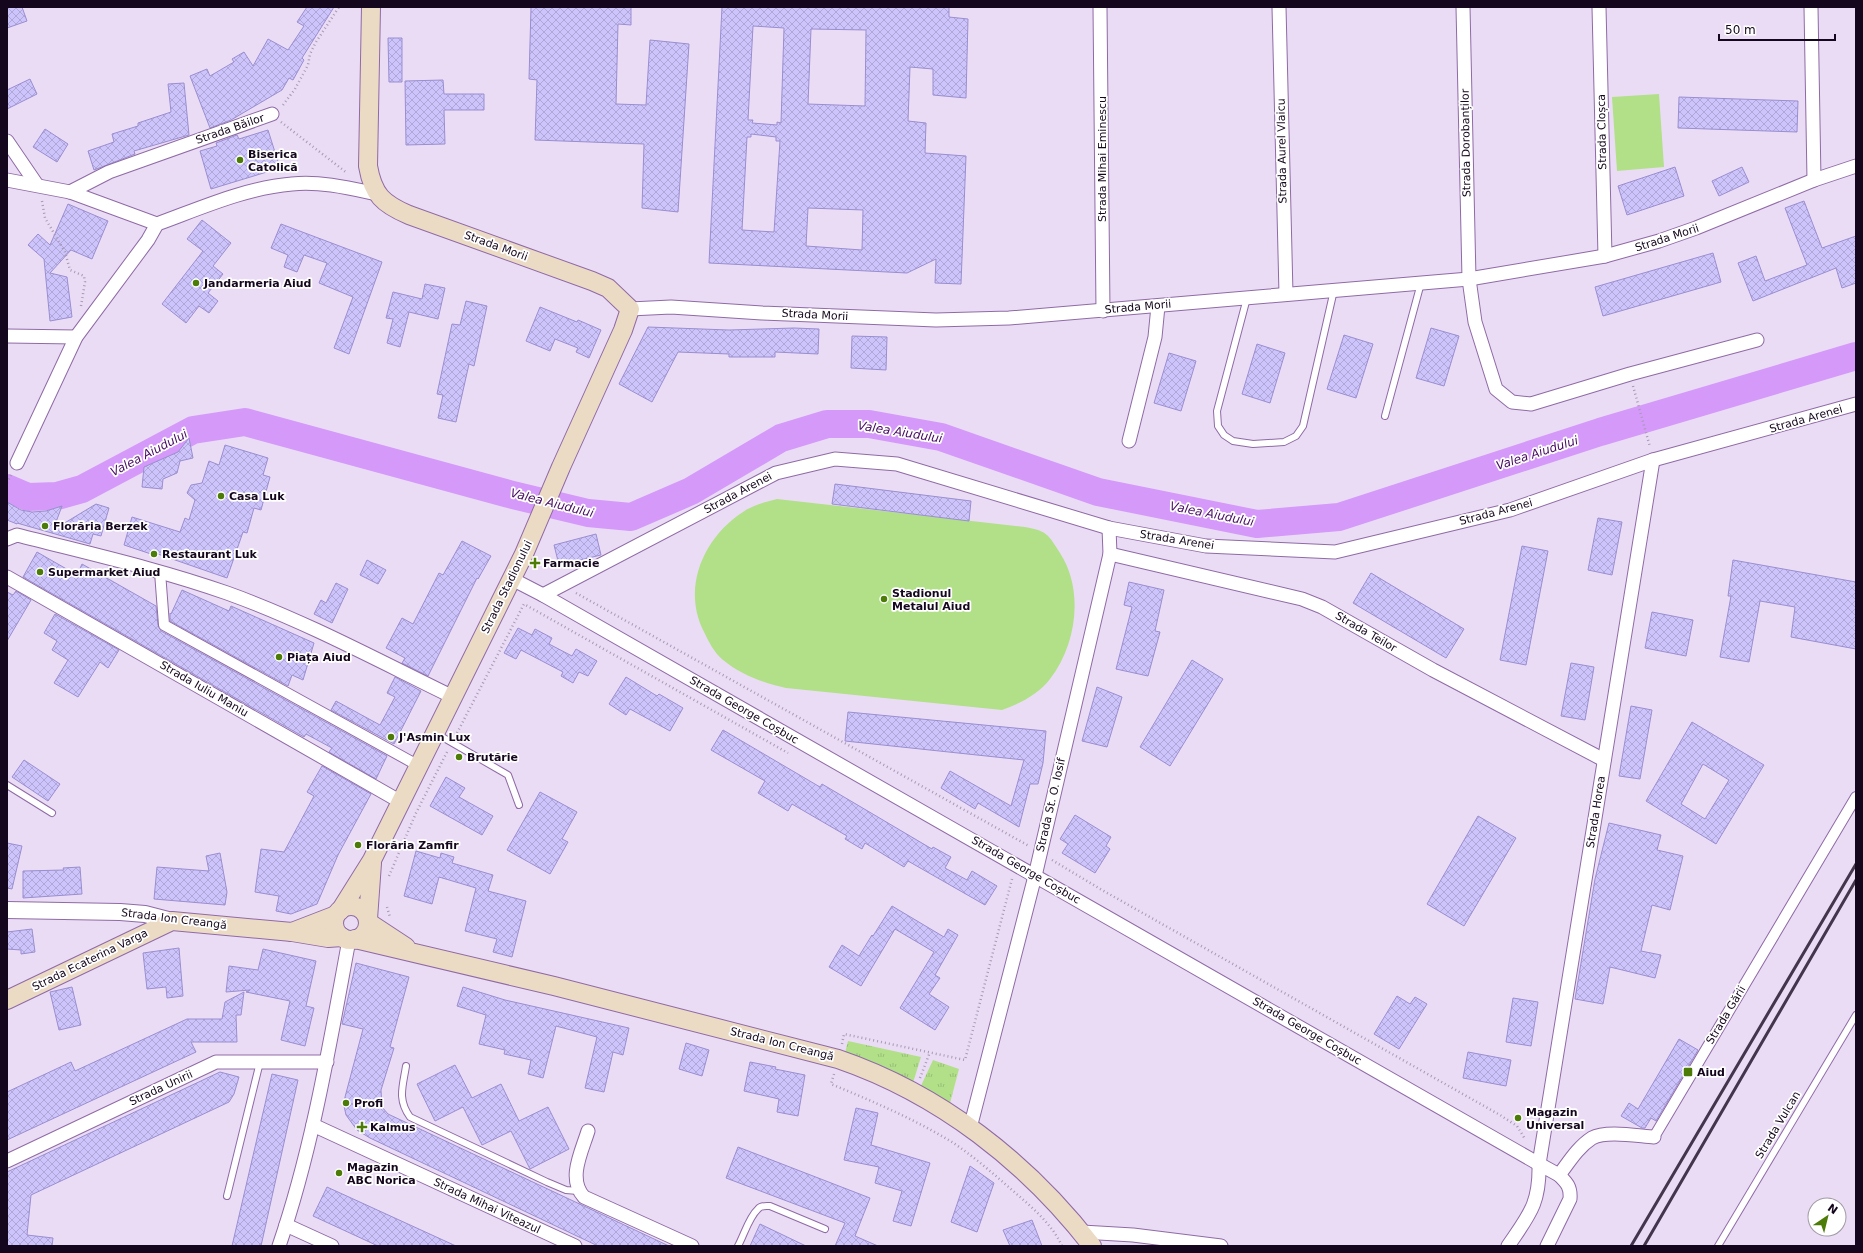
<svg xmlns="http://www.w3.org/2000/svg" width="1863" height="1253" viewBox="0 0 1863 1253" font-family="'DejaVu Sans',sans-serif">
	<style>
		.grass { fill: url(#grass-tufts) }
		.park { fill: #b1e088 }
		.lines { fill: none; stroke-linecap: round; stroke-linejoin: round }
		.river { stroke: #d499f9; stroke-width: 28 }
		.building { fill: url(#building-cross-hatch); stroke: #9a8ed0; fill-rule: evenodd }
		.service-casing { stroke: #8f6aa5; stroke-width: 8 }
		.pedestrian-casing { stroke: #8f6aa5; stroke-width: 12 }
		.minor-casing { stroke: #8f6aa5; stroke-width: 15 }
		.tertiary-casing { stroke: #8f6aa5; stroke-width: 18 }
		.secondary-casing { stroke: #8f6aa5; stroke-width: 20 }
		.path { stroke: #a899b2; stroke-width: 2.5; stroke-dasharray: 1 3; stroke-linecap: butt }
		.service { stroke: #fff; stroke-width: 6 }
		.pedestrian { stroke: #fff; stroke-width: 10 }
		.minor { stroke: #fff; stroke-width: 13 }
		.tertiary { stroke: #fff; stroke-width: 16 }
		.secondary { stroke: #ecdbc4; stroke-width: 18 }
		.rail { stroke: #43354c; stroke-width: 3 }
		.poi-dot { fill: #4c7c07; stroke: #fff; stroke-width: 1.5 }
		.labels { text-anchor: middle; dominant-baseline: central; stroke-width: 3.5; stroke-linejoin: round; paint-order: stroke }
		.street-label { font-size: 11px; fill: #14061c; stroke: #fff }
		.poi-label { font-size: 11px; font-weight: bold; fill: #14061c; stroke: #fff; text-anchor: start }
		.water-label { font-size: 12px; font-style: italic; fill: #460a61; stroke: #fff }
	</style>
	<defs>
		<pattern id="grass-tufts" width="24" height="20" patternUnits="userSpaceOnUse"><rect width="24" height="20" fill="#b1e088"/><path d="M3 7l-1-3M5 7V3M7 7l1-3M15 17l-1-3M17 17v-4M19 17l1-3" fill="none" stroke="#97bf75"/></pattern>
		<pattern id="building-cross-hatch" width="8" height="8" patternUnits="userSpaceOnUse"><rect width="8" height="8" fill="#ccc4fb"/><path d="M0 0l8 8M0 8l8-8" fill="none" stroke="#aea7d7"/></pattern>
	</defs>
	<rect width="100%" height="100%" fill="#ebdcf6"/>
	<g class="grass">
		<path d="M848 1041 921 1057 912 1086 845 1053Z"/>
		<path d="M933 1060 959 1069 949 1107 919 1090Z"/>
	</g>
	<g class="park">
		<path d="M1659 94 1664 167 1617 171 1612 97Z"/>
		<path d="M777 499 1025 527C1047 531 1048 534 1060 553 1084 590 1077 644 1050 679 1039 694 1019 704 1002 710L786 688C764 683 741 675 723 660 714 653 708 640 703 630 682 587 704 537 743 512 753 505 765 502 777 499Z"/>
	</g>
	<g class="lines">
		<path class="river" d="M7 488 28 497 57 496 82 489 193 430 245 422 509 494 588 513 631 517 691 491 781 438 827 424H869L941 437 1098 492 1257 524 1339 517 1600 432 1856 356"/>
	</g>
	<g class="building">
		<path d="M7 7H22L27 21 7 28Z"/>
		<path d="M307 7H334L302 58 304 60 293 80 289 78 282 90 231 120 210 128 190 76 207 69 210 76 234 62 232 59 244 52 253 66 268 39 288 50 304 26 297 22Z"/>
		<path d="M531 7H631V25L618 24 616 104 646 105 650 40 689 44 678 212 642 208 644 144 535 140 537 80 529 79Z"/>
		<path d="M722 7H949V17L968 19 966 98 933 95V69L910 67 908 121 926 123 925 153 966 156 961 284 935 283 936 259 907 273 709 263ZM753 26 784 28 781 123 777 122V125L752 123 753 120H748ZM811 29 866 30 865 106 808 104ZM751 134 776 137V141H780L774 232 742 230 747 137H751ZM808 208 863 210 862 250 806 246Z"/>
		<path d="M388 38H402V82H389Z"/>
		<path d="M30 79 37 94 7 109V90Z"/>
		<path d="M443 80 444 94H484V110H444L445 144 406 145 405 81Z"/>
		<path d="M184 83 189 135 134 151 135 154 94 170 88 151 114 142 112 134 138 126V123L171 112 168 84Z"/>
		<path d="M1679 97 1798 101 1797 132 1678 128Z"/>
		<path d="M45 129 68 144 57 162 33 147Z"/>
		<path d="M268 130 280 168 211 189 200 151 217 146 216 143 237 135 239 139Z"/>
		<path d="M1675 167 1684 196 1627 215 1618 186Z"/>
		<path d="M1742 167 1749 182 1719 196 1712 181Z"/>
		<path d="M1804 201 1822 248 1856 236V283L1842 288 1836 268 1753 301 1738 263 1756 256 1765 281 1807 265 1785 208Z"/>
		<path d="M68 204 108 221 92 259 71 250 50 273 67 277 72 317 50 321 44 259 28 245 38 234 50 245Z"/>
		<path d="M202 220 231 243 213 266 223 274 208 293 218 301 209 313 199 306 186 323 162 304 203 251 187 239Z"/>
		<path d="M281 224 382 262 349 354 334 348 353 297 319 283 327 263 304 255 297 272 284 267 288 255 271 248Z"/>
		<path d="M1713 253 1721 282 1603 316 1595 287Z"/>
		<path d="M425 284 445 288 438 319 409 312 400 347 387 343 393 319 386 318 393 292 422 299Z"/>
		<path d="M466 301 487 306 474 366 469 364 456 422 438 418 443 395 437 394 452 324 460 325Z"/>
		<path d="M540 307 577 322 578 320 601 330 589 358 576 352 578 348 555 339 550 351 526 341Z"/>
		<path d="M648 327 729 330 794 328 819 329 818 354 775 352V357H729V354L678 352 652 402 619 384Z"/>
		<path d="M1431 328 1459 336 1444 386 1416 378Z"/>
		<path d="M1344 335 1373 344 1356 398 1327 389Z"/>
		<path d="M852 336 887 337 886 370 851 368Z"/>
		<path d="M1257 344 1285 353 1270 403 1242 394Z"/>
		<path d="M1169 353 1196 361 1181 411 1154 403Z"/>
		<path d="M189 438 193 458 180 461 177 473 163 479 162 489 142 487 144 467 178 452Z"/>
		<path d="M225 445 268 458 263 475 270 477 261 510 254 508 247 533 243 532 227 578 155 553 154 555 124 545 132 517 180 532 185 518 189 520 195 500 187 493 191 485 202 483 209 461 219 465Z"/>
		<path d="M835 484 971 501 969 521 832 504Z"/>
		<path d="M7 502 21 510 32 512 46 511 62 506 53 530 96 504 109 508 101 536 93 534 90 544 17 523V524L7 520Z"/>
		<path d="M1598 518 1622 522 1612 575 1588 570Z"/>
		<path d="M596 534 601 555 559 565 554 545Z"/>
		<path d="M462 541 491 556 478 579 477 578 428 676 402 663 405 658 386 648 402 618 413 624 439 573 443 575Z"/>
		<path d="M1522 546 1548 551 1526 665 1500 660Z"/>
		<path d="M37 552 77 575 82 564 156 606 158 625 161 631 387 756 376 779 329 752 332 748 306 734 304 737 23 577Z"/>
		<path d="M367 560 386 570 378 584 360 575Z"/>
		<path d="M1733 560 1856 582V649L1791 637 1795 607 1760 601 1749 662 1720 657 1731 596H1728Z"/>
		<path d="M1371 573 1464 629 1446 658 1353 603Z"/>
		<path d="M1129 582 1164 590 1155 631 1160 632 1148 676 1116 669 1132 607 1124 605Z"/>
		<path d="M336 583 348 589 332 623 314 614 321 600 326 603Z"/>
		<path d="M182 590 229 611 231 606 314 643 303 680 292 675 288 686 170 621V613L171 614Z"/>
		<path d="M16 591 31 600 7 641V592L13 595Z"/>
		<path d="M1652 612 1693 620 1686 656 1645 648Z"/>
		<path d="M55 614 119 650 108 668 100 662 78 697 54 683 68 660 52 650 57 641 44 633Z"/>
		<path d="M518 628 532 635 535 629 552 638 549 644 572 656 576 649 597 661 588 676 579 672 573 683 561 676 563 672 521 650 516 659 504 653Z"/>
		<path d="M1192 660 1223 679 1170 766 1140 747Z"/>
		<path d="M1571 663 1594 667 1585 720 1561 716Z"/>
		<path d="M395 677 421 691 394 744 331 710 336 701 380 725 395 697 387 693Z"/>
		<path d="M626 677 657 696 659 694 683 708 670 731 630 709 626 715 609 704Z"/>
		<path d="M1097 687 1122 697 1107 747 1082 741Z"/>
		<path d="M1631 706 1652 710 1640 779 1619 776Z"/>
		<path d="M848 712 1046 731 1043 763 1038 784H1030L1019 827 978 803 975 809 941 788 950 771 1011 806 1024 760 845 741Z"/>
		<path d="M1692 722 1764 765 1716 844 1646 801ZM1703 764 1729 780 1705 819 1681 804Z"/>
		<path d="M723 730 820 787 822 784 932 849 933 847 951 857 945 868 967 880 972 871 997 886 985 905 908 861 904 867 865 843 862 849 845 839 847 836 792 804 788 811 758 793 765 781 711 750Z"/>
		<path d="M24 760 60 784 48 801 12 777Z"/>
		<path d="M322 766 371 794 338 855 317 904 291 914 276 911 279 896 255 892 261 849 284 852 314 796 307 792Z"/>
		<path d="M446 777 465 788 459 797 493 816 482 835 430 806Z"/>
		<path d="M540 792 577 812 562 839 568 842 550 874 507 850Z"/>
		<path d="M1075 815 1111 837 1106 846 1110 849 1095 873 1062 853 1068 844 1060 839Z"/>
		<path d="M1478 816 1516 838 1464 926 1427 904Z"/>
		<path d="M1609 823 1661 835 1657 850 1683 856 1670 910 1652 905 1641 951 1661 955 1655 978 1610 967 1603 1004 1575 999 1595 879Z"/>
		<path d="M7 843 22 846 12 889 7 888Z"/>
		<path d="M416 851 440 858 441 853 454 857 452 863 493 875 488 891 526 901 512 957 493 952 497 939 465 931 476 888 439 877 432 904 404 896Z"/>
		<path d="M220 853 227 892 225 905 154 899 157 867 209 871 206 856Z"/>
		<path d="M80 867 82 894 23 898V871L64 870 63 868Z"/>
		<path d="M892 906 944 937 948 929 958 935 935 975 940 978 929 994 949 1007 935 1030 900 1008 934 952 895 929 861 986 829 967 842 945 859 956 872 935 873 936Z"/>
		<path d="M32 929 35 952 21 954V950L7 949V932Z"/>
		<path d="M179 948 183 996 167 998 166 987 147 989 143 953Z"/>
		<path d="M263 949 316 961 306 1006 314 1008 305 1046 281 1040 290 1001 246 992 250 990 226 992 229 966 258 970Z"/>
		<path d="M356 963 409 977 390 1047 394 1048 381 1090 382 1107 388 1114 669 1246H598L370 1138 357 1130 346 1115 344 1106 345 1097 363 1029 342 1024Z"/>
		<path d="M72 987 81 1025 59 1030 50 992Z"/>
		<path d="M463 987 505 1000 629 1028 623 1055 613 1052 604 1092 585 1088 597 1037 556 1026 543 1078 528 1074 531 1060 504 1054 505 1050 479 1044 486 1015 457 1006Z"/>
		<path d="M244 992 241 1015H236L237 1042H191L196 1052 7 1140V1092L71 1062 75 1071 187 1019H222L225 1002Z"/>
		<path d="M1397 996 1410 1004 1415 997 1427 1004 1399 1049 1374 1034Z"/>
		<path d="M1513 998 1538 1002 1531 1046 1506 1042Z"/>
		<path d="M1679 1039 1698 1050 1656 1121 1651 1118 1645 1128H1642L1621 1116 1629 1103 1638 1109Z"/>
		<path d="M686 1043 709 1050 702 1076 679 1069Z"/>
		<path d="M1468 1052 1511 1060 1506 1086 1463 1078Z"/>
		<path d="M750 1062 776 1067 775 1069 805 1075 798 1116 777 1112 779 1099 744 1091Z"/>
		<path d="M455 1065 472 1098 501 1084 519 1121 548 1107 569 1149 530 1169 511 1131 482 1145 463 1107 435 1121 417 1084Z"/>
		<path d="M220 1072 239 1077 234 1094 229 1102 31 1195 27 1235 53 1238 52 1246H7V1172Z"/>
		<path d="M272 1074 298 1080 261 1246H232Z"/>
		<path d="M856 1108 878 1113 871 1145 930 1163 911 1226 893 1221 902 1191 875 1183 879 1167 844 1160Z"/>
		<path d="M738 1147 870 1198 855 1236 878 1246H835L845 1223 726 1178Z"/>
		<path d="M970 1166 994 1183 977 1232 951 1222Z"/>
		<path d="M327 1187 456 1246H378L313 1216Z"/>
		<path d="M1032 1220 1042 1246H1010L1003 1230Z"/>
		<path d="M760 1224 806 1246H750Z"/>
	</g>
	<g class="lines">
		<g class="service-casing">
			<g id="service">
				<path d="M1247 298 1217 411 1218 426 1224 435 1233 441 1253 444 1284 442 1296 436 1303 426 1334 290"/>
				<path d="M1385 416 1421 283"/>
				<path d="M437 734 508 775 519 805"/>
				<path d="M7 785 52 813"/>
				<path d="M406 1066C403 1086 397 1099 410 1117L547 1182 566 1190 578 1191"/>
				<path d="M227 1196 260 1062"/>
				<path d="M738 1246C744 1235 749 1217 758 1209 761 1205 766 1206 770 1206L825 1229"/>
				<path d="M1718 1246 1856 1015"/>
			</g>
		</g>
		<g class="pedestrian-casing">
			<g id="pedestrian">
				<path d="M160 572 164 625 419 766"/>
				<path d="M1654 1137 1856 797"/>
			</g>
		</g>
		<g class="minor-casing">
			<g id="minor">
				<path d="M1100 7 1103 311"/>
				<path d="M1279 7 1286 294"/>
				<path d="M1463 7 1469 279 1475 322 1496 389 1512 402 1531 404 1630 374 1757 340"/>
				<path d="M1599 7 1605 256"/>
				<path d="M1811 7 1814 180"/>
				<path d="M7 141 37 185"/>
				<path d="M7 180 70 192 157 224C201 208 245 188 292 184 320 181 349 188 377 194"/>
				<path d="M70 192 109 172 272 114"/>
				<path d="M630 309 671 307 762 313 936 320 1009 318 1469 279 1605 256 1659 241 1696 228 1814 180 1856 166"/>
				<path d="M7 336 76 337"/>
				<path d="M1129 441 1155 337 1158 306"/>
				<path d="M17 463 76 337 148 240 157 224"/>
				<path d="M7 539 17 535C87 553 159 569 227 593 305 621 379 661 453 697"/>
				<path d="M1110 554 1302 599 1322 607 1433 670 1604 760"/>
				<path d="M7 577 401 802"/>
				<path d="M512 579 543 595 1539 1164 1653 460"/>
				<path d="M543 595 776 473 835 459 897 464 1109 528 1206 546 1335 552 1510 510 1653 460 1856 404"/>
				<path d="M313 1125 575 1246"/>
				<path d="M970 1128 1035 876 1110 554 1109 528"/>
				<path d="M588 1131C582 1151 567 1179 584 1197L692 1246"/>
				<path d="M7 1161 216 1062H327"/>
				<path d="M286 1225 332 1246"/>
				<path d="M1082 1232 1133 1235 1221 1246"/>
				<path d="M279 1246C313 1147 330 1042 349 940"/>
				<path d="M1508 1246C1529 1215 1540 1204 1539 1164L1559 1175C1569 1162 1578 1147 1592 1138 1606 1130 1638 1136 1654 1137"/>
				<path d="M1547 1246 1570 1199C1571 1187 1567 1183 1559 1175"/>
			</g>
		</g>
		<g class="tertiary-casing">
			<path id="tertiary" d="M7 910 120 912 145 914 172 921"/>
		</g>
		<g class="secondary-casing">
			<g id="secondary">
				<circle cx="351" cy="923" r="17"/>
				<path d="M340 911 372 860 524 554 561 467 623 330 630 309 608 288 592 281 409 215C383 204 373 195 368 166L371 7"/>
				<path d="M368 919 372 863"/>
				<path d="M368 922 406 947"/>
				<path d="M292 932 336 915"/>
				<path d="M355 939 554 986 838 1059C940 1094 1027 1162 1092 1246"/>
				<path d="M7 1000 172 921 292 932 328 938 342 937"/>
			</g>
		</g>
		<g class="path">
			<path d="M283 105 295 89 308 65 310 54 316 42 339 7"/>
			<path d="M281 122 347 173"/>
			<path d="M42 201 45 218 65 252 70 270 84 276 85 282 81 306"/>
			<path d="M1633 386 1650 447"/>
			<path d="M7 483 11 475"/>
			<path d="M576 593 1029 846"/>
			<path d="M457 733 524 604 788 753"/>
			<path d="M1052 860 1102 890 1500 1115 1517 1126 1525 1139"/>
			<path d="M389 876 416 813 447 752"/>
			<path d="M387 907 390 917"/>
			<path d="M842 1044 844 1034 965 1060 1012 879"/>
			<path d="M834 1074 831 1084C872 1101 914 1119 952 1142 976 1158 997 1177 1019 1196 1035 1210 1053 1226 1062 1246"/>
			<path d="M920 1078 930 1052"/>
		</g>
		<use href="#service" class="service"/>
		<use href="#pedestrian" class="pedestrian"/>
		<use href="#minor" class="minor"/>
		<use href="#tertiary" class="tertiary"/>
		<use href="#secondary" class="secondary"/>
		<g class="rail">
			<path d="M1631 1246 1856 864"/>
			<path d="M1644 1246 1856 880"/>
		</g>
	</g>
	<g class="poi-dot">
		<circle cx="240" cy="160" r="4"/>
		<circle cx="196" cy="283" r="4"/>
		<circle cx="221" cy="496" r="4"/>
		<circle cx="45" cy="526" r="4"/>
		<circle cx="154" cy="554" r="4"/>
		<path d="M533 557h4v4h4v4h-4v4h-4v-4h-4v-4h4z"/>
		<circle cx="40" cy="572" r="4"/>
		<circle cx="884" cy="599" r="4"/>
		<circle cx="279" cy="657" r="4"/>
		<circle cx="391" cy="737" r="4"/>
		<circle cx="459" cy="757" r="4"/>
		<circle cx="358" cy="845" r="4"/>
		<rect x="1683" y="1067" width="10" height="10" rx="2"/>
		<circle cx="346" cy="1103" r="4"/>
		<circle cx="1518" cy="1118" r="4"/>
		<path d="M360 1121h4v4h4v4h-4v4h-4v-4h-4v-4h4z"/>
		<circle cx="339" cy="1173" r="4"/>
	</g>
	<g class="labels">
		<g class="street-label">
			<text transform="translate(230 129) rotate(-19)">Strada Băilor</text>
			<text transform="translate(1602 132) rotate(-91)">Strada Cloșca</text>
			<text transform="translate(1466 143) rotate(-91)">Strada Dorobanților</text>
			<text transform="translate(1282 151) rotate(-91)">Strada Aurel Vlaicu</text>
			<text transform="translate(1102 159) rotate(-90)">Strada Mihai Eminescu</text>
			<text transform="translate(1667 238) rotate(-18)">Strada Morii</text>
			<text transform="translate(496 246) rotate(20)">Strada Morii</text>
			<text transform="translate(1138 307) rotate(-5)">Strada Morii</text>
			<text transform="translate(815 315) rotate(3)">Strada Morii</text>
			<text transform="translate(1806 419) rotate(-16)">Strada Arenei</text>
			<text transform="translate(738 493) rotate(-28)">Strada Arenei</text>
			<text transform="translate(1496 512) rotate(-15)">Strada Arenei</text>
			<text transform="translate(1177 540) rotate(9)">Strada Arenei</text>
			<text transform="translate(507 587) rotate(-64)">Strada Stadionului</text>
			<text transform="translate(1366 632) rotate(30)">Strada Teilor</text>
			<text transform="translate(204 689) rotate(30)">Strada Iuliu Maniu</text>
			<text transform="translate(744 710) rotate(30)">Strada George Coșbuc</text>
			<text transform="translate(1051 805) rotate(-77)">Strada St. O. Iosif</text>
			<text transform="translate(1596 812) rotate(-81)">Strada Horea</text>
			<text transform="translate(1026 870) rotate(30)">Strada George Coșbuc</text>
			<text transform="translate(174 919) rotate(7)">Strada Ion Creangă</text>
			<text transform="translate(90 960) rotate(-26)">Strada Ecaterina Varga</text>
			<text transform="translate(1726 1015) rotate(-59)">Strada Gării</text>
			<text transform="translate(1307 1031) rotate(30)">Strada George Coșbuc</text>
			<text transform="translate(782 1044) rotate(14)">Strada Ion Creangă</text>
			<text transform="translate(161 1088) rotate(-25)">Strada Unirii</text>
			<text transform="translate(1778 1125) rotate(-59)">Strada Vulcan</text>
			<text transform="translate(487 1206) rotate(25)">Strada Mihai Viteazul</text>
		</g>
		<g class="poi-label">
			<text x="248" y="154">Biserica<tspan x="248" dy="13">Catolică</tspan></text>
			<text x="204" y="283">Jandarmeria Aiud</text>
			<text x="229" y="496">Casa Luk</text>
			<text x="53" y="526">Florăria Berzek</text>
			<text x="162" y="554">Restaurant Luk</text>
			<text x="543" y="563">Farmacie</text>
			<text x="48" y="572">Supermarket Aiud</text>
			<text x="892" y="593">Stadionul<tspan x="892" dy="13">Metalul Aiud</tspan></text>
			<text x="287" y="657">Piața Aiud</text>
			<text x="399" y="737">J'Asmin Lux</text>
			<text x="467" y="757">Brutărie</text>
			<text x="366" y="845">Florăria Zamfir</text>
			<text x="1697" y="1072">Aiud</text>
			<text x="354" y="1103">Profi</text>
			<text x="1526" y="1112">Magazin<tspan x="1526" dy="13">Universal</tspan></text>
			<text x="370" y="1127">Kalmus</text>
			<text x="347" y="1167">Magazin<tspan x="347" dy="13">ABC Norica</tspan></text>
		</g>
		<g class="water-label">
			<text transform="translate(900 432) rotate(9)">Valea Aiudului</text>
			<text transform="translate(149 453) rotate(-28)">Valea Aiudului</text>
			<text transform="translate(1537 453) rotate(-18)">Valea Aiudului</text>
			<text transform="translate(552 503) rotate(14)">Valea Aiudului</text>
			<text transform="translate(1212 514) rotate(11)">Valea Aiudului</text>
		</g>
	</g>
	<rect width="1863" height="1253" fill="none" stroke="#14061c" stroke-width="16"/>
	<g transform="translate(1827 1217) rotate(35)"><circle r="19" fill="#ffffff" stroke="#a19ba4"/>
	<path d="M0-3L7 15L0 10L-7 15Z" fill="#4c7c07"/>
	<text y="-6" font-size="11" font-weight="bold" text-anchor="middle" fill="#14061c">N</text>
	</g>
	<path d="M1719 34v6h116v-6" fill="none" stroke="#14061c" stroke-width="2"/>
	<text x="1725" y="34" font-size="12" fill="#14061c" stroke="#ffffff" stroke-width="3" paint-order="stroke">50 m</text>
</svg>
